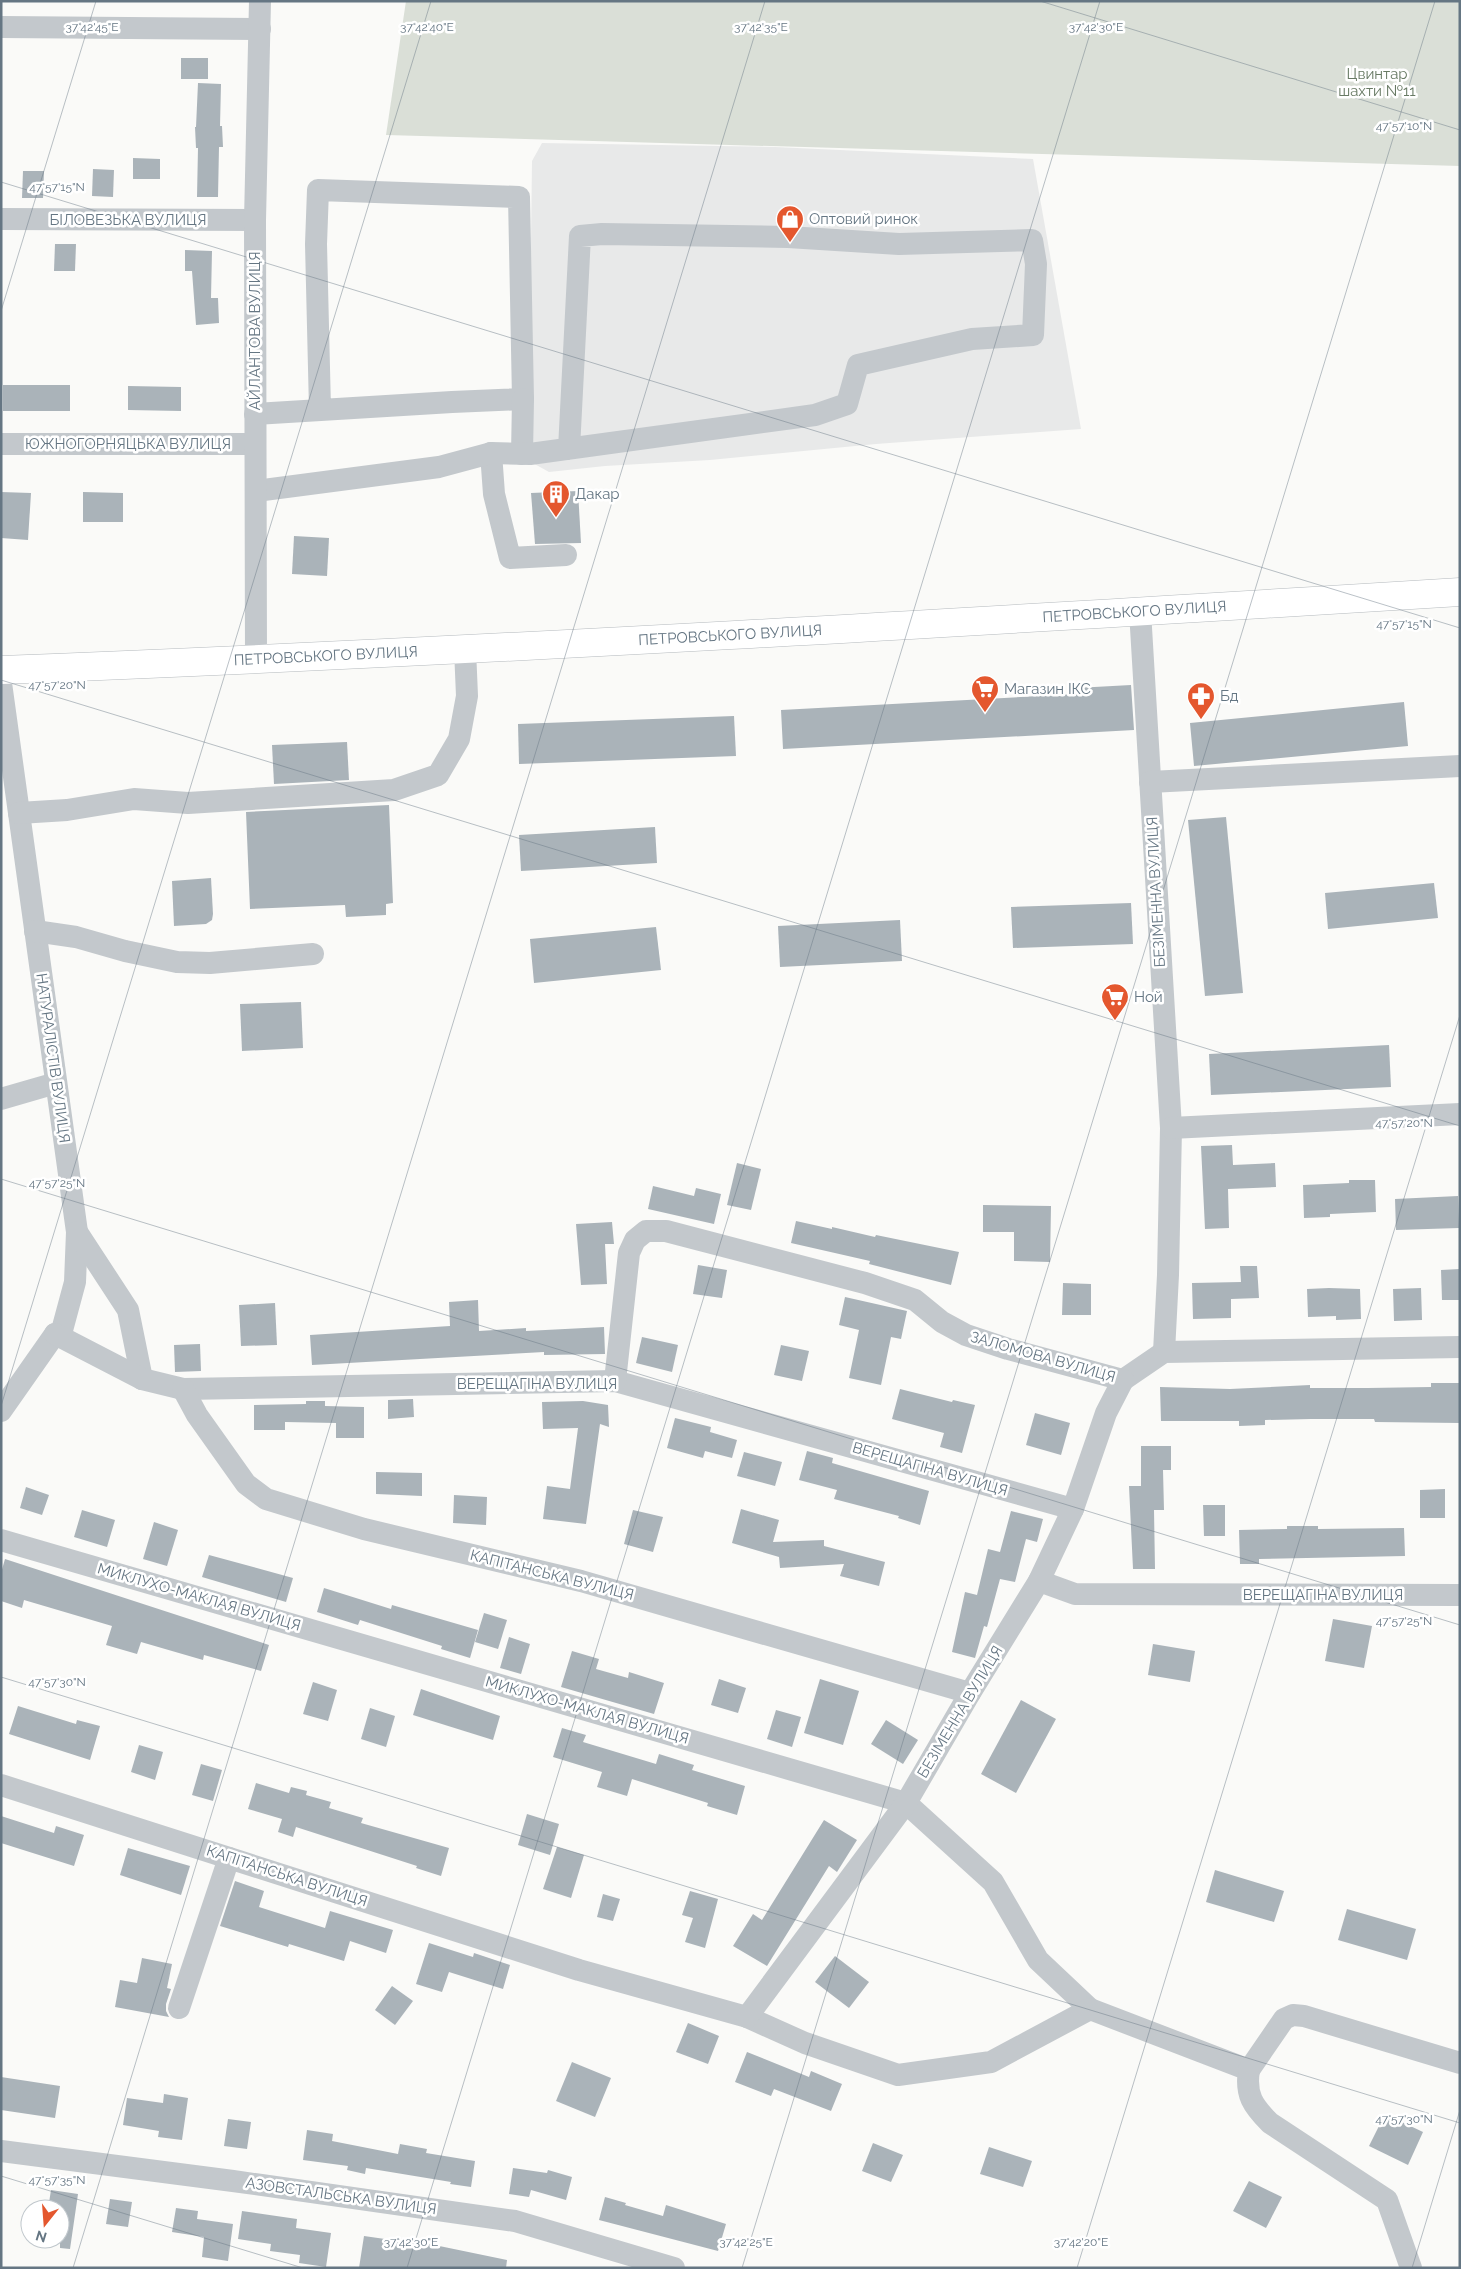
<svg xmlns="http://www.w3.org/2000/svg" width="1461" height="2269" viewBox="0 0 1461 2269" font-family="Raleway,sans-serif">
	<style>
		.built { fill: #e8e9e9 }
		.green { fill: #dadfd7 }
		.building { fill: #aab3b9 }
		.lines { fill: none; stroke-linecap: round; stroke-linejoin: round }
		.major-casing { stroke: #b5babe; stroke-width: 29 }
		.minor { stroke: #c3c8cc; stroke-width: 22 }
		.major { stroke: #fff; stroke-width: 28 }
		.ticks { fill: none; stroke: #657683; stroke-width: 1; stroke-opacity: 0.45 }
		.labels { text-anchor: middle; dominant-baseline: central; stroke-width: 5; stroke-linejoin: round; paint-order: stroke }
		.park-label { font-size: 15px; fill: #687a64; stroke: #fff }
		.poi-label { font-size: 15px; fill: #657683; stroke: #fff; text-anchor: start }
		.street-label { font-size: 15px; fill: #657683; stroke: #fff }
		.ticks-label { font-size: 12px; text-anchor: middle; fill: #657683; stroke: #fff; stroke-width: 5; stroke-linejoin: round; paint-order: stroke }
	</style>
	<rect width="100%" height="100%" fill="#fafaf8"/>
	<path class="built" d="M542 143 775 147 1033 159 1081 429 876 444 710 460 605 466 549 472 531 462 530 325 532 161Z"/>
	<path class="green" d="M406 1H1460V166L386 135Z"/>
	<g class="building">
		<rect x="181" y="58" width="27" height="21"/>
		<path d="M198 83 221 84 220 126H222L223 147H219L218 197H197L198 148H196L195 127H196Z"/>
		<path d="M133 158 160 159V179H133Z"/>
		<path d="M93 169 114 170 113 197 92 196Z"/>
		<path d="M23 171H44L43 198H22Z"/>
		<path d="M55 244H76L75 271H54Z"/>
		<path d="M185 250 212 251 211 298H218L219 323 196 325 192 271H185Z"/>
		<rect x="3" y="385" width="67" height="26"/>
		<path d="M128 386 181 387V411L128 410Z"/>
		<path d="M578 491 581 543 535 544 531 493Z"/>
		<path d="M1 492 31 493 28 540 1 538Z"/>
		<path d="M83 492 123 493V522H83Z"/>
		<path d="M294 536 329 538 327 576 292 574Z"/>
		<path d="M1131 685 1134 730 783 749 781 710 1076 694V688Z"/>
		<path d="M1404 702 1408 746 1194 766 1190 723Z"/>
		<path d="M734 716 736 756 519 764 518 724Z"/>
		<path d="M347 742 349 780 274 784 272 745Z"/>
		<path d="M389 805 393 903 386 904V915L346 917 345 905 250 909 246 812Z"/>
		<path d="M1226 817 1243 993 1205 996 1188 820Z"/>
		<path d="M655 827 657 863 521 871 519 835Z"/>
		<path d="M211 878 213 914 212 920 206 924 174 926 172 881Z"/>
		<path d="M1434 883 1438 918 1328 929 1325 893Z"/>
		<path d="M1131 903 1133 944 1013 948 1011 907Z"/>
		<path d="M900 920 902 961 780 967 778 926Z"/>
		<path d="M656 927 661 970 534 983 530 939Z"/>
		<path d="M301 1002 303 1048 242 1051 240 1004Z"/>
		<path d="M1389 1045 1391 1087 1211 1095 1209 1054Z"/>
		<path d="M1232 1145 1233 1165 1275 1163 1276 1187 1228 1189 1229 1228 1205 1229 1201 1146Z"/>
		<path d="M737 1163 761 1169 751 1210 727 1205Z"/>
		<path d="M1349 1180H1375L1376 1212 1330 1214V1217L1304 1218 1303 1185 1349 1183Z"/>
		<path d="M653 1186 694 1196 696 1188 721 1194 714 1224 648 1209Z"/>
		<path d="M1458 1196 1459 1228 1396 1230 1395 1199Z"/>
		<path d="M983 1205 1051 1206 1050 1262 1014 1261V1232H983Z"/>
		<path d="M796 1221 832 1229V1227L875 1237 876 1235 959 1252 951 1285 869 1264 870 1261 791 1243Z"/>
		<path d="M612 1222 614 1244H605L607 1284 581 1285 576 1224Z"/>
		<path d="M698 1265 727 1270 722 1298 693 1294Z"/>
		<path d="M1240 1266H1257L1259 1298 1231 1299V1318L1193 1319 1192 1283 1241 1282Z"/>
		<path d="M1460 1269V1300H1442L1441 1270Z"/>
		<path d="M1063 1283 1091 1284V1315H1062Z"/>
		<path d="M1329 1288 1360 1289 1361 1319 1336 1320V1316L1308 1317 1307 1289Z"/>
		<path d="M1421 1288 1422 1320 1394 1321 1393 1289Z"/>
		<path d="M845 1297 907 1311 901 1339 891 1337 881 1385 849 1378 859 1330 839 1325Z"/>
		<path d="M478 1300 479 1331 526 1328V1331L604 1327 605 1354 544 1355V1352L312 1365 310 1335 450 1326 449 1302Z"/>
		<path d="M275 1303 277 1345 241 1346 239 1305Z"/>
		<path d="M642 1337 678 1345 672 1372 636 1363Z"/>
		<path d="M200 1344 201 1371 175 1372 174 1345Z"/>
		<path d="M781 1345 809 1351 802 1381 774 1375Z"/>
		<path d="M1431 1383H1460V1423L1375 1422 1374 1419H1311L1265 1420V1425L1239 1426V1421H1161L1160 1387 1230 1389 1310 1385V1388H1368L1431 1387Z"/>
		<path d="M900 1389 952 1402 953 1400 975 1405 962 1453 940 1447 944 1433 892 1419Z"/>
		<path d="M413 1399 414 1417 388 1419V1400Z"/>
		<path d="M306 1401H325V1406L364 1407V1438H336V1423L285 1422V1430H254V1405L306 1404Z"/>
		<path d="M583 1401 608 1405 609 1427 600 1424 586 1524 543 1519 547 1486 570 1489 578 1428 543 1429 542 1402Z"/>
		<path d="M1035 1413 1070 1423 1061 1455 1026 1445Z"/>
		<path d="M675 1418 711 1427 710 1432 737 1440 732 1458 705 1451 703 1458 667 1448Z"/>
		<path d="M1141 1446H1171V1470H1163L1164 1510H1154L1155 1569H1133L1129 1486H1141Z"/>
		<path d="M807 1451 833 1458 832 1463 929 1491 920 1525 898 1518 899 1516 834 1499 837 1490 799 1480Z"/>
		<path d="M744 1452 782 1462 775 1486 737 1476Z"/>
		<path d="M376 1472 422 1473V1496L376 1494Z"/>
		<path d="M26 1487 49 1495 42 1515 20 1508Z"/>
		<path d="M1445 1489V1518H1420V1490Z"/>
		<path d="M454 1495 487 1497 486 1525 453 1523Z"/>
		<path d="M1203 1505H1225V1536H1204Z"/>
		<path d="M741 1509 779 1520 773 1542 824 1540V1546L885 1562 879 1586 840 1576 844 1564 780 1568 779 1557 732 1543Z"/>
		<path d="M82 1510 115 1520 107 1547 74 1537Z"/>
		<path d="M633 1510 663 1517 653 1552 624 1544Z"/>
		<path d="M1011 1511 1043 1519 1037 1542 1026 1539 1015 1582 1000 1579 987 1627 984 1626 975 1658 952 1652 965 1592 977 1595 988 1549 1000 1552Z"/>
		<path d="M154 1522 178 1530 167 1566 143 1559Z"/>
		<path d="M1287 1526H1318V1529L1404 1528 1405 1556 1259 1559V1564H1240L1239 1530 1287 1529Z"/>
		<path d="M209 1555 293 1578 286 1602 202 1577Z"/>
		<path d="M5 1559 269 1645 261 1671 204 1655 203 1660 141 1642 137 1654 106 1645 112 1626 24 1600 22 1608 1 1601V1573Z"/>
		<path d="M324 1588 391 1609 392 1605 478 1630 470 1658 441 1649 442 1646 360 1620 358 1625 317 1612Z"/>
		<path d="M484 1613 507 1620 498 1649 475 1642Z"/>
		<path d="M1333 1619 1372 1626 1364 1668 1325 1661Z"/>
		<path d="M509 1637 530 1644 521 1674 500 1668Z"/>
		<path d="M1153 1644 1195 1651 1190 1682 1148 1675Z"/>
		<path d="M572 1651 599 1659 596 1669 628 1678 629 1672 664 1683 654 1714 561 1687Z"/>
		<path d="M719 1679 746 1688 738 1713 711 1705Z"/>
		<path d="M820 1679 859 1691 843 1745 804 1733Z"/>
		<path d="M313 1682 337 1690 328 1721 303 1714Z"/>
		<path d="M421 1689 500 1716 493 1740 413 1715Z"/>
		<path d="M1021 1700 1056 1719 1016 1793 981 1774Z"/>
		<path d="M18 1706 76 1724 77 1720 100 1726 90 1760 9 1734Z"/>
		<path d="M370 1708 395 1716 386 1747 361 1739Z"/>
		<path d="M776 1710 801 1717 792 1747 767 1739Z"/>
		<path d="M886 1720 918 1740 903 1764 871 1744Z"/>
		<path d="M562 1728 586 1735 583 1742 656 1764 659 1754 694 1765 692 1770 745 1786 737 1815 707 1806 708 1803 632 1779 627 1796 597 1787 602 1772 553 1757Z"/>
		<path d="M139 1745 163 1752 155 1780 131 1772Z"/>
		<path d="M201 1764 222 1770 213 1801 192 1795Z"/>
		<path d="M256 1783 289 1793 291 1787 307 1791 306 1795 331 1802 329 1808 363 1818 361 1823 449 1848 441 1876 416 1868 417 1866 296 1827 293 1837 278 1832 282 1819 248 1809Z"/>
		<path d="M527 1814 559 1824 550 1855 518 1845Z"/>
		<path d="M1 1816 54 1833 56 1826 84 1835 74 1866 1 1843Z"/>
		<path d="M824 1820 857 1840 837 1872 829 1866 767 1966 733 1946 753 1914 762 1920Z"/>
		<path d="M557 1847 584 1855 571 1898 543 1889Z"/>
		<path d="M128 1848 190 1866 181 1895 120 1875Z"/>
		<path d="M1215 1870 1284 1891 1274 1922 1206 1902Z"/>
		<path d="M235 1881 264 1891 259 1907 325 1928 330 1911 393 1930 386 1953 350 1941 344 1961 289 1944 288 1947 220 1926Z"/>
		<path d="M690 1891 718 1899 705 1948 685 1942 693 1918 682 1915Z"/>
		<path d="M603 1894 620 1899 613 1921 597 1917Z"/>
		<path d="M1347 1909 1416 1929 1407 1960 1338 1940Z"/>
		<path d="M429 1943 473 1957 474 1953 510 1965 503 1989 449 1972 442 1992 416 1984Z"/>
		<path d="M835 1956 869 1982 849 2008 815 1982Z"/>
		<path d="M142 1958 172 1964 167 1988 171 1989 166 2004V2011L169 2017 115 2007 120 1980 137 1983Z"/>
		<path d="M392 1986 413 2001 395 2025 375 2010Z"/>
		<path d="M688 2023 719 2036 708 2064 676 2052Z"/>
		<path d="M747 2052 809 2077 811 2071 842 2084 831 2111 774 2089 771 2096 735 2082Z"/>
		<path d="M572 2062 611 2078 595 2117 556 2101Z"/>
		<path d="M1 2077 60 2086 55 2118 1 2110Z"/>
		<path d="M164 2094 188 2098 182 2140 158 2137 159 2131 123 2125 127 2098 163 2103Z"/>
		<path d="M1385 2114 1423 2132 1408 2165 1369 2146Z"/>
		<path d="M228 2119 251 2122 247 2149 224 2146Z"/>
		<path d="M307 2130 333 2134 332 2141 398 2154 400 2144 427 2149 426 2153 475 2161 471 2187 450 2184 451 2182 366 2168 365 2174 347 2170 348 2166 303 2160Z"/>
		<path d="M873 2143 903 2155 891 2182 862 2171Z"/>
		<path d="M989 2147 1032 2161 1023 2187 980 2174Z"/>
		<path d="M513 2168 547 2173 548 2170 572 2177 566 2200 531 2190 529 2197 509 2194Z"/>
		<path d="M1249 2181 1282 2197 1266 2228 1233 2211Z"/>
		<path d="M51 2190 78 2194 70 2249 60 2248V2209H48Z"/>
		<path d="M605 2197 626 2203 625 2205 663 2216 666 2205 726 2224 718 2251 599 2220Z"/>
		<path d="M110 2199 132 2202 128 2227 106 2224Z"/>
		<path d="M176 2208 198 2211 197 2219 233 2224 228 2261 202 2257 204 2237 172 2232Z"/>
		<path d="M242 2211 297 2219 296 2228 331 2233 326 2267 299 2263 300 2255 270 2251 271 2244 238 2239Z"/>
		<path d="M364 2236 399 2241 400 2238 420 2242 507 2260 506 2268H359Z"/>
	</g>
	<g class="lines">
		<g class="major-casing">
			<g id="major">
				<path id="s1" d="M1 670C488 651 974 622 1460 592"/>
			</g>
		</g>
		<g class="minor">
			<path d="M1 27 260 29"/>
			<path d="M1 219 255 220"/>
			<path d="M255 414 452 402 523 399 519 197 318 190 316 244 320 409"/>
			<path d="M1 444H255"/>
			<path d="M491 453 494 494 510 558 566 555"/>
			<path d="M522 454 523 399"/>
			<path d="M256 491 439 467 491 453 530 454 815 415 847 404 858 365 972 339 1033 335 1036 264 1032 240 899 244 788 237 602 234 580 236 569 449"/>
			<path d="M1140 611 1171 1128 1168 1275 1164 1352"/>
			<path d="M256 660 255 220 260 1"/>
			<path d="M1 683 77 1232 75 1282 61 1334H55L1 1411"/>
			<path d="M1150 782 1460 766"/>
			<path d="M19 813 67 810 134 799 188 803 394 790 438 775 459 739 467 696 465 649"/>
			<path d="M35 931 76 937 125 951 177 962 210 963 313 954"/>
			<path d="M1 1099 56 1083"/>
			<path d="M1171 1128 1460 1114"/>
			<path d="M77 1232 128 1310 142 1379"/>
			<path d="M55 1334 142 1379 183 1389 615 1381 1073 1509"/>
			<path d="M615 1381 629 1253 635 1240 646 1231H666L865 1283 915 1300 942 1322 966 1335 1008 1349 1123 1380 1164 1352 1460 1347"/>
			<path d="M183 1389 197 1415 246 1484 266 1499 364 1529 581 1581 970 1693"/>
			<path d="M1 1540 906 1803 993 1882 1038 1960 1090 2009"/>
			<path d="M1039 1581 1075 1594 1460 1595"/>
			<path d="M1 1785 579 1970 747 2017 805 2043 898 2075 991 2062 1090 2009 1249 2070C1245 2095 1253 2106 1270 2123L1387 2200 1411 2268"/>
			<path d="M179 2008 229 1858"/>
			<path d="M747 2017 906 1803 970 1693 1039 1581 1073 1509 1106 1413 1123 1380"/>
			<path d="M1249 2070 1284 2019 1293 2015 1304 2016 1460 2063"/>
			<path d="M1 2151 233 2181 515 2221 674 2268"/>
		</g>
		<use href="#major" class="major"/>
	</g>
	<path class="ticks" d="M1040 1 1460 130M1 182 1460 628M1 311 96 1M1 680 1460 1126M1 1179 1460 1625M1 1406 431 1M1 1677 1460 2123M1 2176 303 2268M73 2268 765 1M407 2268 1100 1M742 2268 1435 1M1077 2268 1460 1015M1412 2268 1460 2110"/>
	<defs>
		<g id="shop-pin" transform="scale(1.4375)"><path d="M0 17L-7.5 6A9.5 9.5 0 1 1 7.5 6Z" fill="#e4572e" stroke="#fff"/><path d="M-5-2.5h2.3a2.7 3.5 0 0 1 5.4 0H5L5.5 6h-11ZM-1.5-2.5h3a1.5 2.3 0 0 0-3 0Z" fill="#fff"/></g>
		<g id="building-pin" transform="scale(1.4375)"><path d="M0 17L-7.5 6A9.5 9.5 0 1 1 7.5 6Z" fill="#e4572e" stroke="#fff"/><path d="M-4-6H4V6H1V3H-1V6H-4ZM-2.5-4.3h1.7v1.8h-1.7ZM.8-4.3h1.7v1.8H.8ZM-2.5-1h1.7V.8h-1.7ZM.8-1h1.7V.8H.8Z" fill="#fff"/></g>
		<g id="supermarket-pin" transform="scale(1.4375)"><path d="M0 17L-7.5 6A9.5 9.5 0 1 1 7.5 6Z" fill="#e4572e" stroke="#fff"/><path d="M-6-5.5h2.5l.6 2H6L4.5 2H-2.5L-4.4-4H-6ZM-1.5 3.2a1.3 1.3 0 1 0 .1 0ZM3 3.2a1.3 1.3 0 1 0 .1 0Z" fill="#fff"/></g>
		<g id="pharmacy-pin" transform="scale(1.4375)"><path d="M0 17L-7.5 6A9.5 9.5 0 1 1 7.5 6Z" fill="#e4572e" stroke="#fff"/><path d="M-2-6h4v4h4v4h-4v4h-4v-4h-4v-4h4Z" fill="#fff"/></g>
	</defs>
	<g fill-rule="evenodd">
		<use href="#shop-pin" x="790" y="219"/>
		<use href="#building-pin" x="556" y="494"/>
		<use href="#supermarket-pin" x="985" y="689"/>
		<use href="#pharmacy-pin" x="1201" y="696"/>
		<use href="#supermarket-pin" x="1115" y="997"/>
	</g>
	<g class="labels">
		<g class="park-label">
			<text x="1377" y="74">Цвинтар<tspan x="1377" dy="17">шахти №11</tspan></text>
		</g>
		<g class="poi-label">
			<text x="809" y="219">Оптовий ринок</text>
			<text x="575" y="494">Дакар</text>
			<text x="1004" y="689">Магазин ІКС</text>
			<text x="1220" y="696">Бд</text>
			<text x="1134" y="997">Ной</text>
		</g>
		<g class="street-label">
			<text x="128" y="220">БІЛОВЕЗЬКА ВУЛИЦЯ</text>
			<text transform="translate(255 331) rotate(-90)">АЙЛАНТОВА ВУЛИЦЯ</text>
			<text x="128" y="444">ЮЖНОГОРНЯЦЬКА ВУЛИЦЯ</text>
			<text stroke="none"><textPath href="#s1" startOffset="1135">ПЕТРОВСЬКОГО ВУЛИЦЯ</textPath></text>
			<text stroke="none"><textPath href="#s1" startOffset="730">ПЕТРОВСЬКОГО ВУЛИЦЯ</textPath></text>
			<text stroke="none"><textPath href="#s1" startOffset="325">ПЕТРОВСЬКОГО ВУЛИЦЯ</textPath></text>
			<text transform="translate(1156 892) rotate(-93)">БЕЗІМЕННА ВУЛИЦЯ</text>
			<text transform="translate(53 1058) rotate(82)">НАТУРАЛІСТІВ ВУЛИЦЯ</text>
			<text transform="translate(1043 1357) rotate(16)">ЗАЛОМОВА ВУЛИЦЯ</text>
			<text x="537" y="1384">ВЕРЕЩАГІНА ВУЛИЦЯ</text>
			<text transform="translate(930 1469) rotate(16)">ВЕРЕЩАГІНА ВУЛИЦЯ</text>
			<text transform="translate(552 1575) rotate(14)">КАПІТАНСЬКА ВУЛИЦЯ</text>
			<text x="1323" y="1595">ВЕРЕЩАГІНА ВУЛИЦЯ</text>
			<text transform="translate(199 1597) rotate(16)">МИКЛУХО-МАКЛАЯ ВУЛИЦЯ</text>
			<text transform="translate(587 1710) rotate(16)">МИКЛУХО-МАКЛАЯ ВУЛИЦЯ</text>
			<text transform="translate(960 1712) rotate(-59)">БЕЗІМЕННА ВУЛИЦЯ</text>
			<text transform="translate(287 1876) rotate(18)">КАПІТАНСЬКА ВУЛИЦЯ</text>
			<text transform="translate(341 2196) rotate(8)">АЗОВСТАЛЬСЬКА ВУЛИЦЯ</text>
		</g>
	</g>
	<g class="ticks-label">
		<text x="92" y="31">37°42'45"E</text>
		<text x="427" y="31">37°42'40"E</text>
		<text x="761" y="31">37°42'35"E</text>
		<text x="1096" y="31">37°42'30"E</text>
		<text x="1404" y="130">47°57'10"N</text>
		<text x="57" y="191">47°57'15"N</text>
		<text x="1404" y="628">47°57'15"N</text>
		<text x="57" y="689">47°57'20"N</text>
		<text x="1404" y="1127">47°57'20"N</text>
		<text x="57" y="1187">47°57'25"N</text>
		<text x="1404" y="1625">47°57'25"N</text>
		<text x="57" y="1686">47°57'30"N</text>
		<text x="1404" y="2123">47°57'30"N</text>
		<text x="57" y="2184">47°57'35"N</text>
		<text x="411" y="2246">37°42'30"E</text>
		<text x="746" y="2246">37°42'25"E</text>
		<text x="1081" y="2246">37°42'20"E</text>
	</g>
	<rect width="1461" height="2269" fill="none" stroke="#657683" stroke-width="5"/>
	<g transform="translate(45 2224) rotate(197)"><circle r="24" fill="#ffffff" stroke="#c1c8cd"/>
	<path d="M0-4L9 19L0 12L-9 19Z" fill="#e4572e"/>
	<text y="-8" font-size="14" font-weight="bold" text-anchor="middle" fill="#657683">N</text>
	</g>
</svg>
